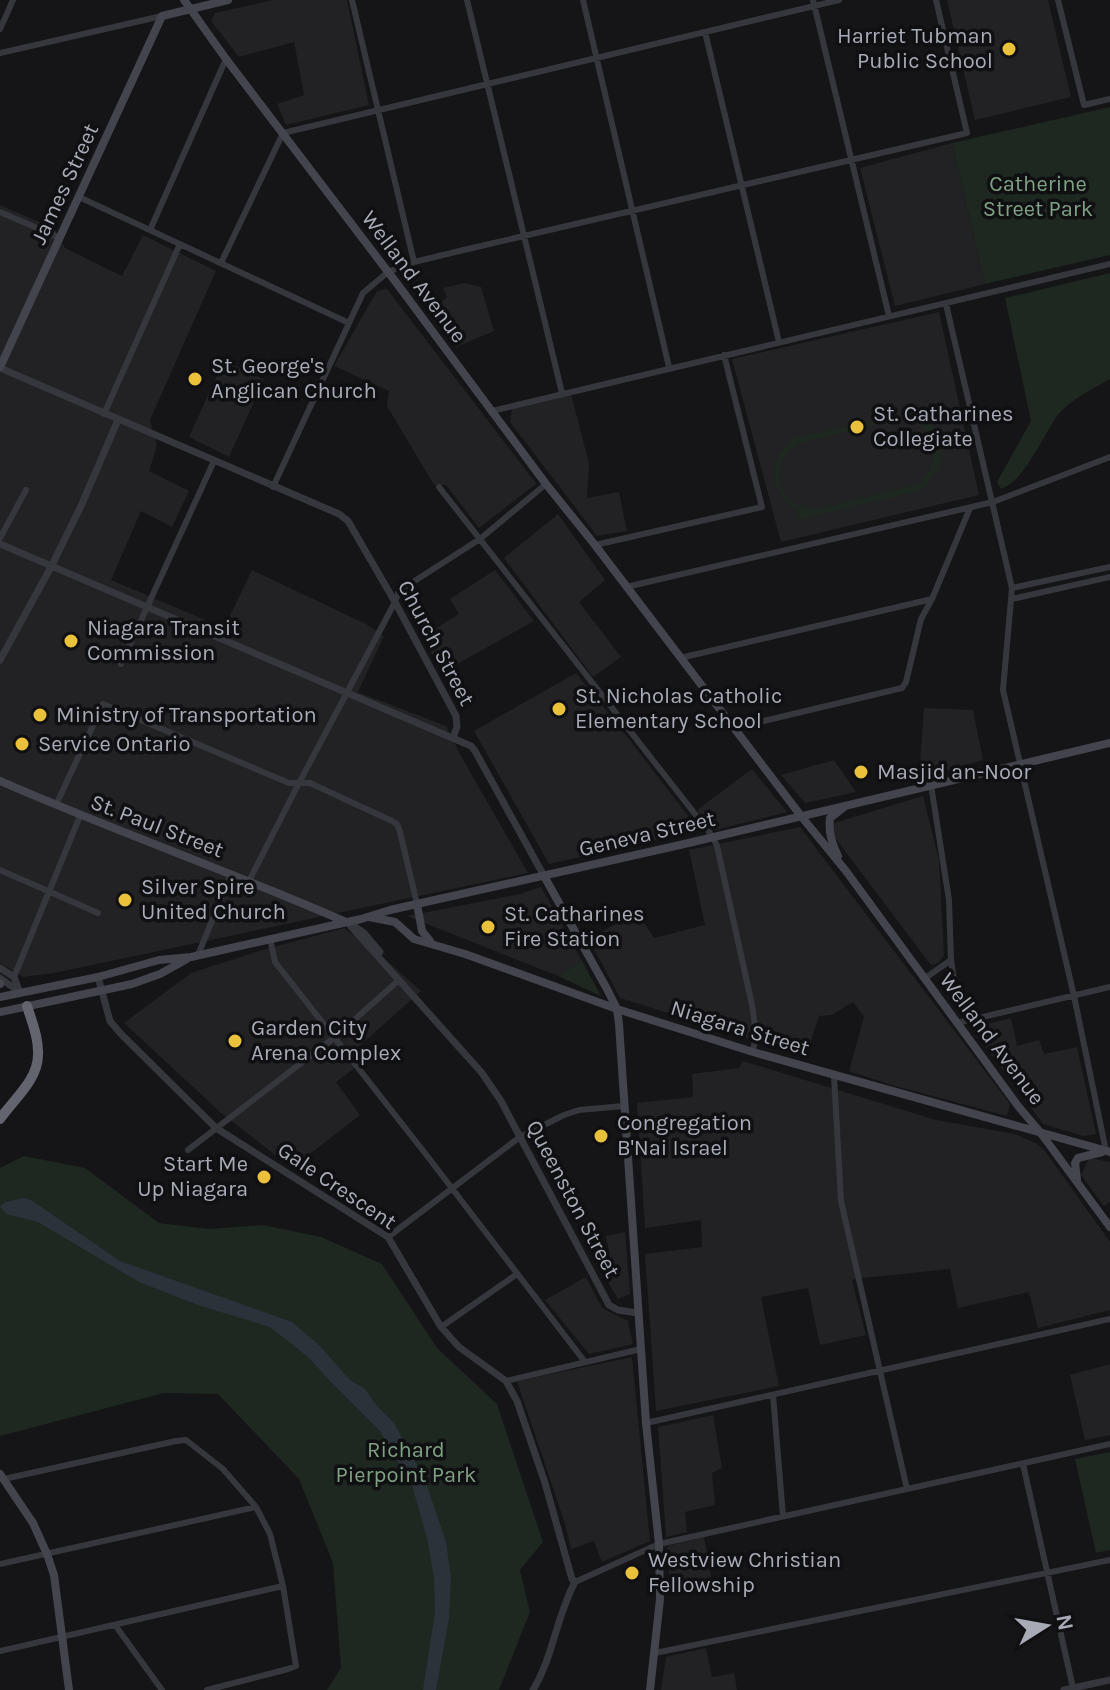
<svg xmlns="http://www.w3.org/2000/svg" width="1110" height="1690" font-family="Karla,sans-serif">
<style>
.built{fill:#222124}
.green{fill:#1f2721;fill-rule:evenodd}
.water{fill:#2c323a}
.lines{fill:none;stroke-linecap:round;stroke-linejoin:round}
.minor{stroke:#36373c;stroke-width:6}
.tertiary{stroke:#36373c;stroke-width:7}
.secondary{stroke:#44454c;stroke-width:8}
.motorway{stroke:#63646d;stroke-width:10}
.poi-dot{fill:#eac13b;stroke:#101012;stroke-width:3}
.labels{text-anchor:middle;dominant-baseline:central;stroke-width:7;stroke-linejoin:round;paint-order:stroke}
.poi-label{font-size:22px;fill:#a8abb6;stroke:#101012;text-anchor:start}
.street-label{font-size:22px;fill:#a8abb6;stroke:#101012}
.park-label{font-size:22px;fill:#7fa185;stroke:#101012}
</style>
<rect width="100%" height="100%" fill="#151517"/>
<path class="built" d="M273,0H347L369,105L286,125L277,104L304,95L294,42L239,57L211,21L215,13Z
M947,0H1048L1071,97L975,120Z
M952,143L985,284L895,306L860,168Z
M0,205L55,229L65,248L122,276L143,235L216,271L150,420L157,446L149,471L189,491L172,527L141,511L111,580L224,628L252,570L366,624L384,636L358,692L446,726L461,756L528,873L54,973L23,977L0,963Z
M464,283L481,287L494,331L456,347L430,312L447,297L443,288Z
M387,289L535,482L536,484L479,528L446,485H434L387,406L389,391L334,366L377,291Z
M939,312L979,495L781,542L732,359Z
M224,360L264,380L229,457L189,437Z
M571,394L589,463L587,498L619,492L627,531L597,536L510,422L512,409Z
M558,514L605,580L579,602L621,657L593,677L504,558Z
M495,570L534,621L443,672L422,637L459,614L450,599Z
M576,673L614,720L699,830L549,864L474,731Z
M924,708L973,710L983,760L919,779Z
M834,760L856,792L805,803L781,775Z
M752,769L787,812L711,831L697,810Z
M923,796L939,860L944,955L939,962L934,965L930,964L830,831L834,823Z
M800,827L1010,1104L1007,1116L895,1086L849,1071L864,1017L853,1002L832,1015L819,1016L806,1056L620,998L589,939L637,912L654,938L705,925L689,850Z
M541,887L582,961L558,976L407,916L520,894Z
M344,928L379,954L421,991L354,1051L363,1062L336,1082L360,1115L292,1168L220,1112L124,1023L191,973L259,951Z
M1011,1018L1017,1046L1039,1040L1044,1054L1077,1047L1096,1134L1083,1136L1043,1124L971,1028Z
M743,1061L936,1120L1015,1134L1036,1143L1045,1151L1110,1242V1310L1038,1328L1029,1292L958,1308L950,1269L863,1278L852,1280L866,1335L820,1345L808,1288L761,1297L779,1386L656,1411L645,1254L702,1247L701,1220L645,1228L637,1103L693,1097L692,1074L739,1068Z
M1089,1158L1110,1162V1202L1104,1206L1081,1175Z
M625,1232L630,1294L618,1299L595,1260L609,1251L606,1236Z
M586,1277L602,1308L628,1321L633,1344L589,1354L545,1300Z
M632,1357L650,1541L602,1562L594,1541L571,1549L565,1524L517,1381Z
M1110,1364V1435L1085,1440L1070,1375Z
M713,1415L722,1468L712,1473L715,1505L685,1512L687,1532L666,1537L658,1427Z
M704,1537L712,1582L682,1590H670L667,1546Z
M706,1648L712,1677L734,1673L737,1690H661L666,1657Z"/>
<path class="green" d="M1110,107V255L985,284L952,143Z
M1110,273V379C1093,389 1071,399 1058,415C1043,435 1025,481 1001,489L997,482L1031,421L1005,298Z
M906,413C914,416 923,418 930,423C940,432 944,453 940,465C936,476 928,483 920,491L799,520L798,512C780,502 770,479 777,459C781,450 788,444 795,438ZM901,419C907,420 915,422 920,426C924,428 925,432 928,436C938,455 932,469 919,484L818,509C777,508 764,464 800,443Z
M582,961L601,996L558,976Z
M24,1156L85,1168L159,1223L209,1229L263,1225L321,1237L382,1264L437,1348L497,1404L543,1542L520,1570L530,1612L499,1690H327L341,1668L333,1563L299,1479L218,1394L164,1393L0,1436V1168Z
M1110,1452V1550L1096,1553L1075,1459Z"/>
<path class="water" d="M24,1198L31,1200L120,1261L292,1322L320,1346L350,1380L365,1389L376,1405L394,1423L425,1480L446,1542L451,1577L449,1618L436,1690H423L435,1612L434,1578L428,1542L412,1485L380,1431L331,1382L308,1357L270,1327L198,1305L139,1282L38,1222L6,1214L0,1206L6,1202Z"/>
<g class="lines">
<path class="minor" d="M352,0L414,262
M467,0L562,393
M583,0L669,367
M813,0L889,316
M1058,0L1084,105L1110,99
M0,29L13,0
M705,32L779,342
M0,53L162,16
M79,197L349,323
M0,212L60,238
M150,230L226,59
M221,263L283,133L839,0
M946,304L1012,588L1003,690L1074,996L1106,1151
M492,411L1110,264
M104,414L180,244
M273,487L363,293L388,272L414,262L468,249L967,133L936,0
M439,487L713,837L717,846L752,1005L756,1032L753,1052
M0,538L26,490
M595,545L762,507L724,355
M626,587L993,502L1110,457
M1012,588L1110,567
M1012,599L1110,577
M680,658L932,599
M121,664L214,461
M734,728L902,688L906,682L921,619L932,599L970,508
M931,785L949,900L951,960L956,993
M56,805L103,704L289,783H310L392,821L397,824L400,832L417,904
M0,870L98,913
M249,881L299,783L395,602L399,591L480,539L546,484
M270,938L275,962L428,1157L585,1362
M198,955L231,874
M14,977L80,816
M924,979L951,960
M957,1023L1110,987
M834,1076L841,1201L907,1489
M188,1150L335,1037L399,980
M388,1237L520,1137L564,1115L579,1110L624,1106
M441,1327L517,1274
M506,1381L641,1349
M773,1395L783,1516
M646,1423L1110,1319
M1023,1464L1073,1688
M4,1479L176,1441L186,1440L223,1469L256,1507L270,1534L283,1586L296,1666L288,1669L207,1690
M0,1564L256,1507
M575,1582L659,1544L1110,1444
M115,1625L162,1690
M0,1651L283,1586
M655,1653L1110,1560"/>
<path class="tertiary" d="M0,368L339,514L348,521L395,602L456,716L457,727L453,737
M0,544L471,746L475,751L544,876
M0,660L51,567L81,506L118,420
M347,922L482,1073L501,1101L609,1305L618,1310L638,1313
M352,925L364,933L380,952
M0,968L14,977L20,993
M98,977L110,1021L121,1034L216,1128L388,1237L441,1327L459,1347L506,1381L517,1401L545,1483L572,1579L575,1582C556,1617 554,1655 533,1690
M0,978L18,991
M1064,1690L1110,1680"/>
<path class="secondary" d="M184,0L226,59L395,281L546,484L595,545L801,816L846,871L1018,1106L1040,1132L1110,1227
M0,367L162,16L228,0
M0,781C114,831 232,872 346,922
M838,856C832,844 828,832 830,818L844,807
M544,876L607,989L617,1009L619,1024L646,1423L659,1544L660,1599L650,1690
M417,904L422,931L430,941
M369,917L395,922L414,939L465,954L617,1009L753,1052L1110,1152
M0,983V984
M0,997L98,977L159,960L191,957L361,919L390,910L680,845L1110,743
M0,1012L132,984L160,974L187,959
M1077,1179L1075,1163L1078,1158L1102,1152
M0,1474L33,1523L47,1554L54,1575L69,1690"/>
<path class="motorway" d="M0,1119C13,1100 38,1080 38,1055C39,1039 32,1022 27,1006"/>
</g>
<g class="poi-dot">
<circle cx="1009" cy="49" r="8"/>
<circle cx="195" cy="379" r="8"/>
<circle cx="857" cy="427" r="8"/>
<circle cx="71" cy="641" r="8"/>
<circle cx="559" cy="709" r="8"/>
<circle cx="40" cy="715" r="8"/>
<circle cx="22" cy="744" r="8"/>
<circle cx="861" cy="772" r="8"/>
<circle cx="125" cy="900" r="8"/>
<circle cx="488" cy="927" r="8"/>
<circle cx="235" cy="1041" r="8"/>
<circle cx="601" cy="1136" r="8"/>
<circle cx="264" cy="1177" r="8"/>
<circle cx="632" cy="1573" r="8"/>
</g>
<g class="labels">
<g class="poi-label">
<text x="993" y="36" text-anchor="end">Harriet Tubman<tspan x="993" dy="25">Public School</tspan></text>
<text x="211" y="366">St. George's<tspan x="211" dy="25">Anglican Church</tspan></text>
<text x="873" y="414">St. Catharines<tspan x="873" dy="25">Collegiate</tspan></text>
<text x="87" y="628">Niagara Transit<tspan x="87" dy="25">Commission</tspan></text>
<text x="575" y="696">St. Nicholas Catholic<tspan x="575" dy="25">Elementary School</tspan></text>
<text x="56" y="715">Ministry of Transportation</text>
<text x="38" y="744">Service Ontario</text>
<text x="877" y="772">Masjid an-Noor</text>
<text x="141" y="887">Silver Spire<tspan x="141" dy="25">United Church</tspan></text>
<text x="504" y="914">St. Catharines<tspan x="504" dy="25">Fire Station</tspan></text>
<text x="251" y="1028">Garden City<tspan x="251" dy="25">Arena Complex</tspan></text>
<text x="617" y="1123">Congregation<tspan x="617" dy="25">B'Nai Israel</tspan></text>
<text x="248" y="1164" text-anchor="end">Start Me<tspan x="248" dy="25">Up Niagara</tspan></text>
<text x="648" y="1560">Westview Christian<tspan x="648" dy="25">Fellowship</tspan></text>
</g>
<g class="street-label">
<text transform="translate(65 184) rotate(-65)">James Street</text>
<text transform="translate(414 277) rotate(53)">Welland Avenue</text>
<text transform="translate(436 643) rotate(62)">Church Street</text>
<text transform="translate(157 826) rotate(21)">St. Paul Street</text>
<text transform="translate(647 834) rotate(-13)">Geneva Street</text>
<text transform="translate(740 1028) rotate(17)">Niagara Street</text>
<text transform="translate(992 1039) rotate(53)">Welland Avenue</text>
<text transform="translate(337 1186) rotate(34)">Gale Crescent</text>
<text transform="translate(573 1199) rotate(62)">Queenston Street</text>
</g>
<g class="park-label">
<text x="1038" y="184">Catherine<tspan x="1038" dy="25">Street Park</tspan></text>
<text x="406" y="1450">Richard<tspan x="406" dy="25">Pierpoint Park</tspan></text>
</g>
</g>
<g transform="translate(1046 1626) rotate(79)" stroke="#101012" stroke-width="6" paint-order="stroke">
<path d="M0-6L14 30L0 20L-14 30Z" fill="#a8abb6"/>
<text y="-12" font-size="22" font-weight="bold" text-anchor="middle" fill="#a8abb6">N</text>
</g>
</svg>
